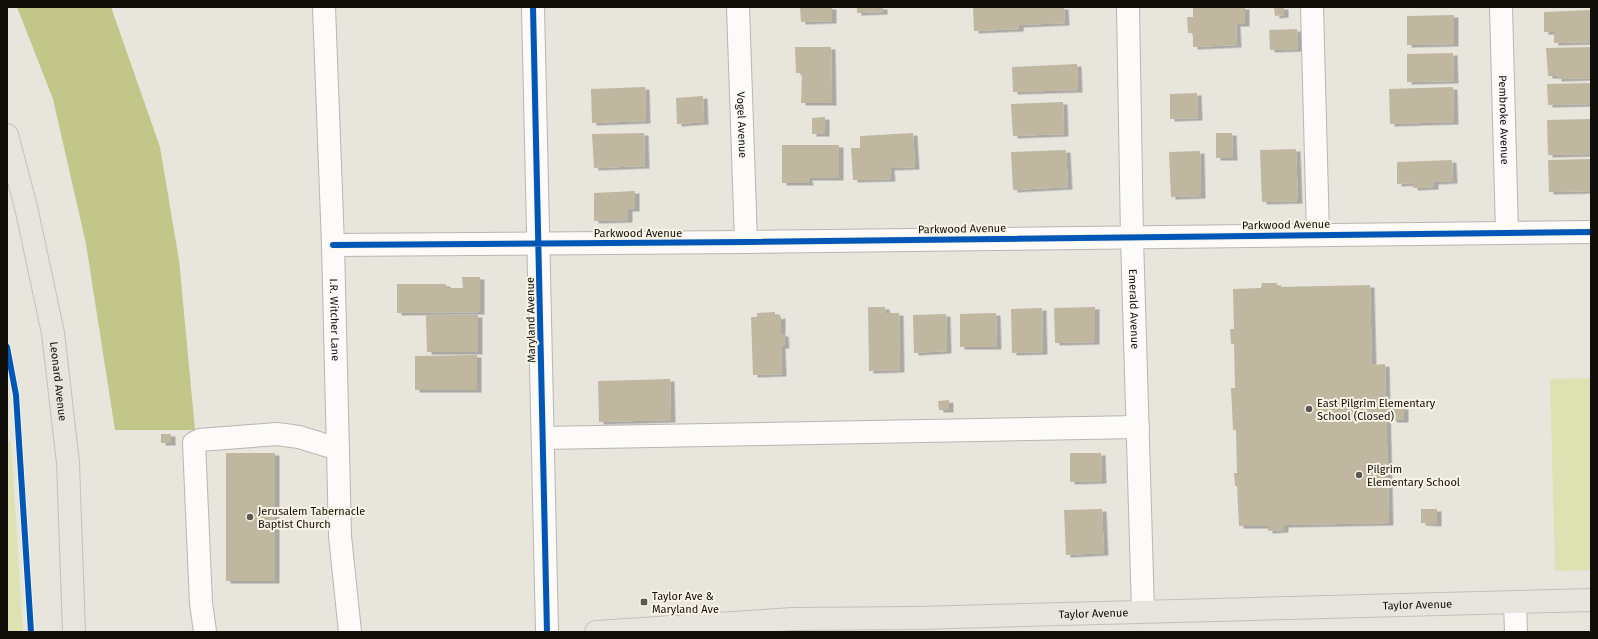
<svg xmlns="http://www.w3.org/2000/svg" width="1598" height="639" font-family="'Fira Sans',sans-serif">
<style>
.green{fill:#dee2b2}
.forest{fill:#c2c689}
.building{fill:#bfb7a0;filter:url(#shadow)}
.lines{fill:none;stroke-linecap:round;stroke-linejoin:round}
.minor-casing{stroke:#b8b6b0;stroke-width:24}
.major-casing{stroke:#c3c1bd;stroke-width:24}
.minor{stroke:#fcfbfa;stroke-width:22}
.major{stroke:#e8e5de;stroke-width:22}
.cycleway-casing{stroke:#f9f4e6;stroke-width:8}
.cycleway{stroke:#0057b8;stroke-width:6}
.poi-dot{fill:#5c5953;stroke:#f9f4e6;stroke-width:1.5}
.labels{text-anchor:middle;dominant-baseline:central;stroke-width:4;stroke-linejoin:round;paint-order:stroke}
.street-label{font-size:11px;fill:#100e09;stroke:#f9f4e6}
.poi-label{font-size:11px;fill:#100e09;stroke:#f9f4e6;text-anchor:start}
</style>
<defs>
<filter id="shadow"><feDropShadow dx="4.5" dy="2.5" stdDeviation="0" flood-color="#0004"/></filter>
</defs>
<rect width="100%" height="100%" fill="#e8e5dd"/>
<path class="green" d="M1591,378V570L1555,571L1550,379Z
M7,441L11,442L23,632H7Z"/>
<path class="forest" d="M17,7H111L160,147L179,260L195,430H115L86,244L53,99Z"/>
<path class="building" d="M800,7H832V21L801,22Z
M857,7H883V12L857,13Z
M973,7H1064L1065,23L1019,25V29L974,31Z
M1193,7H1245V24H1236L1237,45L1193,47V33H1188L1187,17H1193Z
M1274,7H1284V15L1275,16Z
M1591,10V42L1554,43V32H1544V12Z
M1454,15V44L1407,45V16Z
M1297,29L1298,49L1270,50L1269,30Z
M795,47H831L832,103H801L802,73H796Z
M1591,47V78L1557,79V76H1548L1546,48Z
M1453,53L1454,81L1407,82V54Z
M1077,64L1078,90L1013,92L1012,67Z
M1591,83V104L1548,105L1547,84Z
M645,87L646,121L592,123L591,89Z
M1453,87L1454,122L1390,124L1389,89Z
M1197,93L1198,118L1170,119V94Z
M703,96L704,122L677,124L676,98Z
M1063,102L1064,134L1013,136L1011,104Z
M825,117V134H812V118Z
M1591,119V154L1548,155L1547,120Z
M644,133L645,166L594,168L592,134Z
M913,133L915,167L890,168L891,179L853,180L851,148H860V136Z
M1216,133H1232L1233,158H1216Z
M782,145H839V178H808L809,183H782Z
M1296,149L1298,201L1262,202L1260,150Z
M1066,150L1068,187L1013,190L1011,152Z
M1200,151L1201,196L1171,197L1169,152Z
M1591,159V191L1549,192L1548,160Z
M1452,160L1453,181L1434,182V187L1413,188V183L1397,184V162Z
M635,191V209H628V220L594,221V193Z
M462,277H480V312L397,313V284H446V288H463Z
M1262,283H1277V287L1370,285L1372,365L1385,364L1389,523L1284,525V530L1268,531V526H1239L1237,486H1235L1234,473H1237L1236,430H1233L1231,388H1235L1234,344H1231L1230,329H1234L1233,289L1261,288Z
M868,307H885L886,313H899L900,370L869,371Z
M1095,307V342L1055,343L1054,308Z
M1042,308L1043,352L1012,353L1011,309Z
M775,312V317L781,316V334H784L785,346H781L782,374L753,375L751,317H757V313Z
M996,313L997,347H960V314Z
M946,314L947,351L914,353L913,315Z
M426,315H478V352H427Z
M477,355V390H415V356Z
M670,379L671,420L599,422L598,381Z
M949,400V410H939L938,401Z
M1391,407H1404V420H1392Z
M161,434H171V443H161Z
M226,453H275V581H226Z
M1070,453H1101L1102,481L1070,482Z
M1102,509L1104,553L1066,555L1064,510Z
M1421,509H1437V524L1421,523Z"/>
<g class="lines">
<defs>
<g id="minor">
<path id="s1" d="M324,7L333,245L340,536L350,632"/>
<path d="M533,7L547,632"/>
<path id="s2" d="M738,7L746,242"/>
<path id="s3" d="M1128,7L1132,237L1143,611"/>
<path d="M1312,7L1318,235"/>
<path id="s4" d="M1501,7L1507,233"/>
<path d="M333,245L746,242L1591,232"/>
<path d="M543,438L1138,427"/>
<path d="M1515,602L1516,632"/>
<path d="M205,632L201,603L194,443L200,440L277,434L299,437L338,449"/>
</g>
<g id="major">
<path id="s5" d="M7,135L26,207L53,333L68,463L74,632"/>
<path id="s6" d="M596,632L793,619L916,618L1591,600"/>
</g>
</defs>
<use href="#minor" class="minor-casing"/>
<use href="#major" class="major-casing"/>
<use href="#minor" class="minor"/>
<use href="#major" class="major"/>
<defs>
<path id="cycleway" d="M533,7L547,632
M333,245L746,242L1591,232
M7,347L16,395L31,632"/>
</defs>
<use href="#cycleway" class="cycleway-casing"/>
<use href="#cycleway" class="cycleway"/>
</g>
<g class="poi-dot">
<circle cx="1309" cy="409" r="4"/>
<circle cx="1359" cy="475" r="4"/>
<circle cx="250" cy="517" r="4"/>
<rect x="640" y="598" width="8" height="8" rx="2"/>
</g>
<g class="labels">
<g class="street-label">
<text stroke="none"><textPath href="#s4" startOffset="113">Pembroke Avenue</textPath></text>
<text stroke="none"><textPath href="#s2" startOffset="118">Vogel Avenue</textPath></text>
<text transform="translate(1286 225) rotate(-1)">Parkwood Avenue</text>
<text transform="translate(962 229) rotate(-1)">Parkwood Avenue</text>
<text x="638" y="233">Parkwood Avenue</text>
<text stroke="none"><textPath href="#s3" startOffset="302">Emerald Avenue</textPath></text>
<text stroke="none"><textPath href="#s1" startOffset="313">I.R. Witcher Lane</textPath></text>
<text transform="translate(531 320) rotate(-91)">Maryland Avenue</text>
<text stroke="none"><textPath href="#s5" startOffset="252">Leonard Avenue</textPath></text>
<text stroke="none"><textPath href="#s6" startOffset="822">Taylor Avenue</textPath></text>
<text stroke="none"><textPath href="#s6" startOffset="498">Taylor Avenue</textPath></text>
</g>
<g class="poi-label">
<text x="1317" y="403">East Pilgrim Elementary<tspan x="1317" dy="13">School (Closed)</tspan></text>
<text x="1367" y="469">Pilgrim<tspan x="1367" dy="13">Elementary School</tspan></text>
<text x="258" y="511">Jerusalem Tabernacle<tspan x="258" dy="13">Baptist Church</tspan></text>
<text x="652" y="596">Taylor Ave &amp;<tspan x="652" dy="13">Maryland Ave</tspan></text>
</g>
</g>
<rect width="1598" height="639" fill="none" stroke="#100e09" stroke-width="16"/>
</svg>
